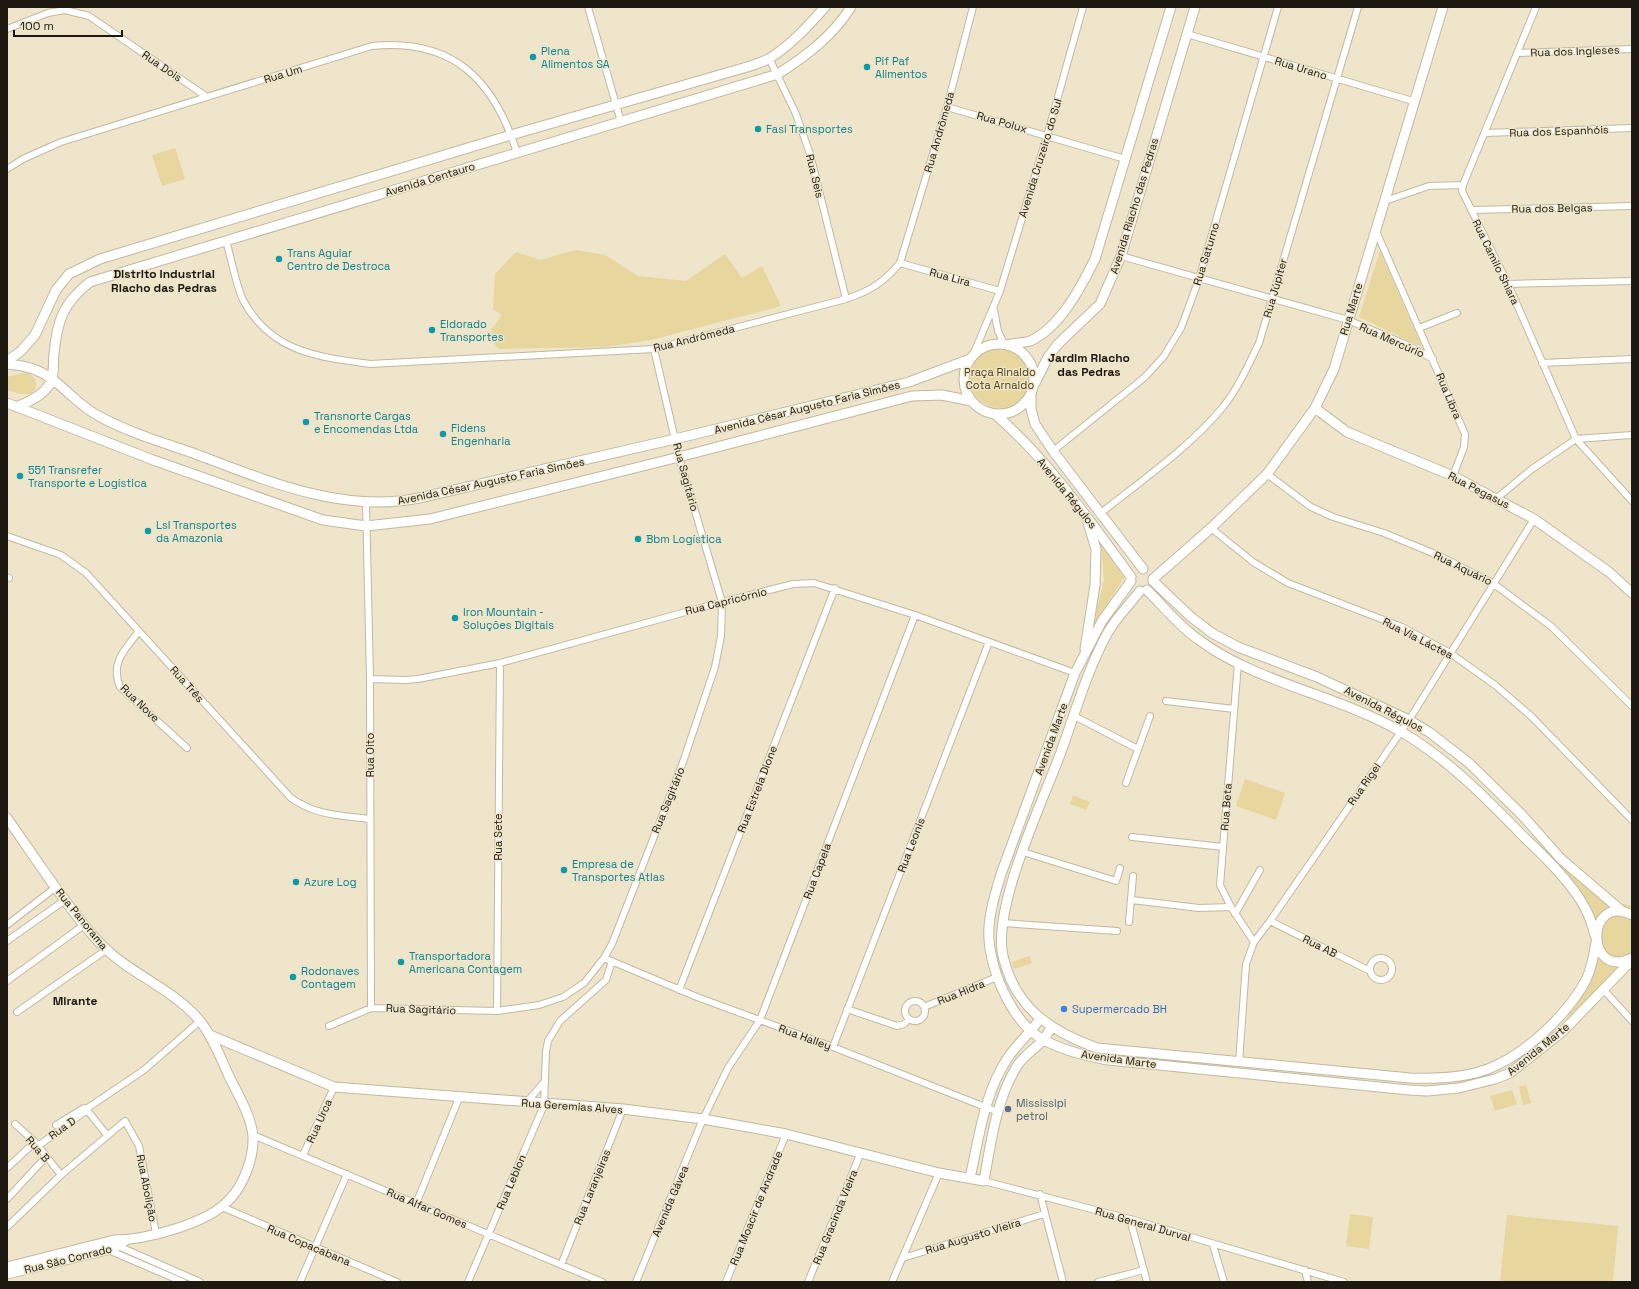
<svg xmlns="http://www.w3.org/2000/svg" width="1639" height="1289" font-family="'Space Grotesk',sans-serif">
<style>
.green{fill:#e7d69e}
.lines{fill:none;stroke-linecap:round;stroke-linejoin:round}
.street-casing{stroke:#c1b99f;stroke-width:8}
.secondary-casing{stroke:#c1b99f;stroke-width:11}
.street{stroke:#fff;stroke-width:6}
.secondary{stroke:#fff;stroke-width:9}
.culture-dot{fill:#0f9aa8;stroke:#eee5cb;stroke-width:1.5}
.shop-dot{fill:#3f7fe0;stroke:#eee5cb;stroke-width:1.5}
.service-dot{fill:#5c6f8a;stroke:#eee5cb;stroke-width:1.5}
.labels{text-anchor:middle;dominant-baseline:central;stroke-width:3;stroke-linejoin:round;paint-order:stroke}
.culture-label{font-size:11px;fill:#0d838f;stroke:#eee5cb;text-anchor:start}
.street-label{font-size:11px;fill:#1d1910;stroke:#eee5cb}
.park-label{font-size:11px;fill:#4e4114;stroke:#eee5cb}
.shop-label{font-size:11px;fill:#366cbe;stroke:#eee5cb;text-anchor:start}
.service-label{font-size:11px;fill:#4e5e75;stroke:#eee5cb;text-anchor:start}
.neighbourhood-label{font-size:12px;font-weight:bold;fill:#1d1910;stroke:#eee5cb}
</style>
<rect width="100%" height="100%" fill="#eee5cb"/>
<path class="green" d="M175,148L185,179L162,186L152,155Z
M576,250L605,255L638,276L686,281L725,254L742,278L762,266L781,306L651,340L606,347L499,349L493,342L491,330L502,315L493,309L495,274L516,252L540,260Z
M1380,251L1422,347L1359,317Z
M970 378a30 30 0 1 1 60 0a30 30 0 1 1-60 0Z
M26,372C37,378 40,385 31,394H20L7,390V377Z
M1101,545L1124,578L1092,627L1104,580Z
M1245,779L1285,793L1276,820L1236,806Z
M1073,795L1090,802L1086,810L1070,804Z
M1549,854L1616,903L1632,906V958L1567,1018C1577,993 1590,966 1591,939C1591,916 1560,874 1549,854Z
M1029,956L1032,963L1014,969L1012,962Z
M1526,1085L1531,1103L1523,1105L1519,1087Z
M1512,1090L1517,1104L1495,1111L1490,1096Z
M1350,1214L1373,1217L1369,1249L1346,1246Z
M1507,1215L1618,1226L1613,1282H1500Z"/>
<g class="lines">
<defs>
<path id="street" d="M588,7L621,122
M1536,7L1463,185L1462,191L1508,284L1576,439L1632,501
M7,29L48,13L65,10L89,16L207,97
M1187,34L1416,102
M1518,53L1632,49
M769,58L796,114L810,154L846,299
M947,107L1125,159
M1485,133L1632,128
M7,169L23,159L61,142L372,46C452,38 494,79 517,153
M1385,201L1429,186L1463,185
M1471,210L1632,206
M1376,231L1465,434L1464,447L1453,476
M226,241C231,257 236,285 243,300C271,352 317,357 370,364L654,349L846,299C870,291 883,283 900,263L947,107L973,7
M1121,256L1348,320L1407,345L1433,359
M900,263L1000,291
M1508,284L1632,281
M994,310L998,331L1004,344
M1419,328L1457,313
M973,355L1000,291L1047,136L1083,7
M1542,363L1632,359
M1053,451L1145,377L1164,356L1181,328L1199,279L1278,7
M1267,474L1311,507L1333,517L1384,533L1440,556L1494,584L1552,627L1632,706
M1497,498L1532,469L1576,439L1632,435
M366,503L370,679L371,1008
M1101,513C1142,480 1189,448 1223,407C1238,388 1249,364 1259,343L1358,7
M1211,528L1253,562L1288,583L1402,627L1450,653L1495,685L1532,717L1632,820
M7,536L61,555L86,573L291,798C317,816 339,815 370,819
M7,577L9,578
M139,631C125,650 110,662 120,687L187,748
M1238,663L1220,885L1231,907L1254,942
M370,679L406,680L418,679L500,663L722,602L793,584L814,583L915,615L1075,673
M1166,701L1234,709
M1074,716L1138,749
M1126,783L1150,716
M1132,837L1223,847
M1023,852L1116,881L1120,868
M1132,900L1199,908L1231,907
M1235,914L1260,870
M1270,921L1370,971
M1129,922L1133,876
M1002,923L1117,931
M7,925L56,887
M7,941L65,900
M1370 969a11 11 0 1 1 22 0a11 11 0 1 1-22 0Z
M604,958L697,997L833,1047L998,1112
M7,981L84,925
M1603,989L1632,1021
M679,990L835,588
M905 1011a10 10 0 1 1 20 0a10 10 0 1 1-20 0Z
M924,1007L997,977
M847,1009L897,1026L904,1024L909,1019
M497,1011L500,663
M17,1012L106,950
M329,1026L371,1008L497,1011L539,1005L563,997L584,983L604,958L612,944L682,765L715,667L721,636L722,602L679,457L654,349
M833,1047L989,642
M1239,1063L1246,964L1254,942L1270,921L1409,720L1534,519
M526,1103L545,1081
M15,1124L35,1142L61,1175
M56,1125L84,1108
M107,1135L87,1110L89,1107L144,1070L200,1021
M253,1135L602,1282
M38,1146L87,1110
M303,1155L334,1087
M7,1168L35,1142
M984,1181L1130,1219L1344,1282
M1040,1194L1063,1282
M7,1199L46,1157
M416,1204L459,1098
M222,1207L397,1282
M1130,1219L1147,1282
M7,1227L61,1175L125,1121L139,1146L156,1233
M116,1244L118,1246L200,1282
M1213,1245L1224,1282
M106,1249L183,1282
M903,1258L1044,1214
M561,1265L623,1109
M1305,1270L1308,1282
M300,1282L347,1174
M468,1282L544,1105L546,1051L548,1041L560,1021L606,980L612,961
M636,1282L703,1119L728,1068L760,1020L915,615
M726,1282L786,1134
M808,1282L861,1152
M892,1282L939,1173
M1098,1282L1144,1270"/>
<path id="secondary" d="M964 379a35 35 0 1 1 70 0a35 35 0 1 1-70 0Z
M1008,345C1015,343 1023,343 1030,341C1060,328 1081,287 1095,259L1171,7
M7,361L21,351L35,335L56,290L69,274L100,259L511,135L747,67C755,64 764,62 770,58C791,45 809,25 825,7
M7,364C23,365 40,370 52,379C68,391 80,406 97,415C127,432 161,442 193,453C265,480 342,514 419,498L675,439L909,382L970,359
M1035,383L1048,357L1058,344L1100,304L1121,256L1195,7
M1031,395V409L1035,424L1053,451L1143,569
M7,403L153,460L323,520L366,526L430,519L679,457L912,396L942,395L971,401
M16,407C29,402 47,394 52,379C54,372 53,362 54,354C57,321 63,303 90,282L778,74C806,56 833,36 851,7
M1315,408L1347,432L1453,476L1534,519L1609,572L1632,593
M996,415C1049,461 1090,521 1131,577
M1153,579L1211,528L1267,474L1315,408L1334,369L1443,7
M1131,581L1102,621L1075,673L1001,874C996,891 990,909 989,927C986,963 1011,1023 1044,1040C1064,1051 1085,1056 1108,1060L1409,1090L1427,1091L1459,1088L1495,1079L1510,1073L1562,1032L1632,960
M1153,581L1191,617L1212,633L1238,647L1317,677L1409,720L1429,732L1469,763L1522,815L1561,859L1623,912
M1147,590C1163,606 1180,627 1199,640C1257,683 1337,695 1400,731C1447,758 1486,798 1524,837C1544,856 1572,883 1585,908C1590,917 1593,927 1595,936
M1140,591C1129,605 1115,619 1107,634C1087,671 1075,713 1061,752C1043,801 992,907 1003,956C1015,1008 1050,1031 1097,1048L1410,1078C1436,1079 1464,1078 1488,1069C1526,1054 1567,1015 1586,980C1592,968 1594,954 1596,942
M1085,649L1095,585L1096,549L1088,523
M7,818C36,859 64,903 97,940C126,973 172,987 200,1021C212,1036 220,1056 228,1074C237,1093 251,1115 253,1136C254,1157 244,1185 229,1200C207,1224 145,1240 114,1240L7,1267
M1632,915C1585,892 1585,981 1632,958
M210,1035L334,1087L623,1109L703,1119L786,1134L939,1173L984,1181C991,1142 996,1100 1017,1066C1024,1055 1035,1049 1043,1040C1046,1036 1049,1031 1052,1027
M970,1178C979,1138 984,1094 1007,1059C1016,1045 1030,1033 1040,1019
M7,1274L107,1250L118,1246L126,1240"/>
</defs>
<use href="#street" class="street-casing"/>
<use href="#secondary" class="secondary-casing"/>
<use href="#street" class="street"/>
<use href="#secondary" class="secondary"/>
</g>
<g class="culture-dot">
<circle cx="533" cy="57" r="4"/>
<circle cx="867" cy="67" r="4"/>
<circle cx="758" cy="129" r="4"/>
<circle cx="279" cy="259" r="4"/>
<circle cx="432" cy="330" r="4"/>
<circle cx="306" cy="422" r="4"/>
<circle cx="443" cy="434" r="4"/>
<circle cx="20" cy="476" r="4"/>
<circle cx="148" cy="531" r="4"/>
<circle cx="638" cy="539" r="4"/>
<circle cx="455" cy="618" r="4"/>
<circle cx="564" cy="870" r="4"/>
<circle cx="296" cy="882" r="4"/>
<circle cx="401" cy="962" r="4"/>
<circle cx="293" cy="977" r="4"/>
</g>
<circle class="shop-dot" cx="1064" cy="1009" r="4"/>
<circle class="service-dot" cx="1008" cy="1109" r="4"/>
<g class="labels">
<g class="culture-label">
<text x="541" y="51">Plena<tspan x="541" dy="13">Alimentos SA</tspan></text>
<text x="875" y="61">Pif Paf<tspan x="875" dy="13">Alimentos</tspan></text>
<text x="766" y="129">Fasi Transportes</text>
<text x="287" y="253">Trans Aguiar<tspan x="287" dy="13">Centro de Destroca</tspan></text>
<text x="440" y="324">Eldorado<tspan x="440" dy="13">Transportes</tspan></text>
<text x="314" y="416">Transnorte Cargas<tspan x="314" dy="13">e Encomendas Ltda</tspan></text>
<text x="451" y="428">Fidens<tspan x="451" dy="13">Engenharia</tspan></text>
<text x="28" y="470">551 Transrefer<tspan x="28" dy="13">Transporte e Logística</tspan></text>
<text x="156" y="525">Lsl Transportes<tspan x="156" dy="13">da Amazonia</tspan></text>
<text x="646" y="539">Bbm Logística</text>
<text x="463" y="612">Iron Mountain -<tspan x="463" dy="13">Soluções Digitais</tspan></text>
<text x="572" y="864">Empresa de<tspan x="572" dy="13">Transportes Atlas</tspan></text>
<text x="304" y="882">Azure Log</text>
<text x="409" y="956">Transportadora<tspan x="409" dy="13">Americana Contagem</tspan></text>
<text x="301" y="971">Rodonaves<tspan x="301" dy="13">Contagem</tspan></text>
</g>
<g class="street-label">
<text transform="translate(1575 51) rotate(-2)">Rua dos Ingleses</text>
<text transform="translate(162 66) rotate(34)">Rua Dois</text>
<text transform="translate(1301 68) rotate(17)">Rua Urano</text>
<text transform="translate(283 74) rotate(-17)">Rua Um</text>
<text transform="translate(1002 122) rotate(16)">Rua Polux</text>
<text transform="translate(1559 131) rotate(-2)">Rua dos Espanhóis</text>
<text transform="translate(939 132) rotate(-74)">Rua Andrômeda</text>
<text transform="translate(1040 158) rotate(-73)">Avenida Cruzeiro do Sul</text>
<text transform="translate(815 176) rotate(76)">Rua Seis</text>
<text transform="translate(430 179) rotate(-17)">Avenida Centauro</text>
<text transform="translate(1134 206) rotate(-73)">Avenida Riacho das Pedras</text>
<text transform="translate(1552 208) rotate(-1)">Rua dos Belgas</text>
<text transform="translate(1206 254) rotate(-73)">Rua Saturno</text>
<text transform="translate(1496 262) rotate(64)">Rua Camilo Shiara</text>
<text transform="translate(950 277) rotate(15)">Rua Lira</text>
<text transform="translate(1275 288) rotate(-74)">Rua Júpiter</text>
<text transform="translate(1351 309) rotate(-73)">Rua Marte</text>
<text transform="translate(694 338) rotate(-14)">Rua Andrômeda</text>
<text transform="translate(1392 340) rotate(24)">Rua Mercúrio</text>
<text transform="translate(1449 396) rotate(67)">Rua Libra</text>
<text transform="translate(807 407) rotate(-14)">Avenida César Augusto Faria Simões</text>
<text transform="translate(686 477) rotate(75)">Rua Sagitário</text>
<text transform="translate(491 481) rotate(-12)">Avenida César Augusto Faria Simões</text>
<text transform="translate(1479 490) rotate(27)">Rua Pegasus</text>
<text transform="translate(1067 493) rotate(51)">Avenida Régulos</text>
<text transform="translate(1463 568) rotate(26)">Rua Aquário</text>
<text transform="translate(726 601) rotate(-14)">Rua Capricórnio</text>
<text transform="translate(1418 638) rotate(27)">Rua Via Láctea</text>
<text transform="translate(187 684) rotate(48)">Rua Três</text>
<text transform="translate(140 703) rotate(44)">Rua Nove</text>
<text transform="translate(1384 709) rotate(27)">Avenida Régulos</text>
<text transform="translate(1051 739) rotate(-70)">Avenida Marte</text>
<text transform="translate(370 755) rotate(-90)">Rua Oito</text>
<text transform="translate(1364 784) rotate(-55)">Rua Rigel</text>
<text transform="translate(757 789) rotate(-69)">Rua Estrela Dione</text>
<text transform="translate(668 800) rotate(-68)">Rua Sagitário</text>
<text transform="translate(1226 807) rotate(-86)">Rua Beta</text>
<text transform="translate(498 837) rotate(-90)">Rua Sete</text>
<text transform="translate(911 845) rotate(-69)">Rua Leonis</text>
<text transform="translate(817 871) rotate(-69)">Rua Capela</text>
<text transform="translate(82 919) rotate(51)">Rua Panorama</text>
<text transform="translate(1320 946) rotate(26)">Rua AB</text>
<text transform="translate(961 992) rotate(-22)">Rua Hidra</text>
<text transform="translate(421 1009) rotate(2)">Rua Sagitário</text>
<text transform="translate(805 1037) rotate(20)">Rua Halley</text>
<text transform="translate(1538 1049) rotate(-39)">Avenida Marte</text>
<text transform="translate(1119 1059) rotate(8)">Avenida Marte</text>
<text transform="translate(572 1106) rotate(4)">Rua Geremias Alves</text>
<text transform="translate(319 1121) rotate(-66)">Rua Urca</text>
<text transform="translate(62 1128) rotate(-36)">Rua D</text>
<text transform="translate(38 1149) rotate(49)">Rua B</text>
<text transform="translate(511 1182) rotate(-67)">Rua Leblon</text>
<text transform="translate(592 1187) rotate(-68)">Rua Laranjeiras</text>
<text transform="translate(147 1188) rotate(79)">Rua Abolição</text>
<text transform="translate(670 1201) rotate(-67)">Avenida Gávea</text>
<text transform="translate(427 1208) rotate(23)">Rua Alfar Gomes</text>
<text transform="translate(756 1208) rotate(-68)">Rua Moacir de Andrade</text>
<text transform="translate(835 1217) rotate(-68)">Rua Gracinda Vieira</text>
<text transform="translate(1143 1224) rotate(16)">Rua General Durval</text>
<text transform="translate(973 1236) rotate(-17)">Rua Augusto Vieira</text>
<text transform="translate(309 1245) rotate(23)">Rua Copacabana</text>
<text transform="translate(68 1259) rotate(-14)">Rua São Conrado</text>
</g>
<g class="park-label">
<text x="1000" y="372">Praça Rinaldo<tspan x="1000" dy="13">Cota Arnaldo</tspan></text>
</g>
<g class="shop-label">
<text x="1072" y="1009">Supermercado BH</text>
</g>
<g class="service-label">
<text x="1016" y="1103">Mississipi<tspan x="1016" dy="13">petrol</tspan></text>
</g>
<g class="neighbourhood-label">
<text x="164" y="274">Distrito Industrial<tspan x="164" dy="14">Riacho das Pedras</tspan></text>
<text x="1089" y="358">Jardim Riacho<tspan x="1089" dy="14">das Pedras</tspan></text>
<text x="75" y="1001">Mirante</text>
</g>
</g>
<rect width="1639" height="1289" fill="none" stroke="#1d1910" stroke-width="16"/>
<path d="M14 30v6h108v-6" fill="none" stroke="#1d1910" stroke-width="2"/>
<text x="20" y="30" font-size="12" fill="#1d1910" stroke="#eee5cb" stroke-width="3" paint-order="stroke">100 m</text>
</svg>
